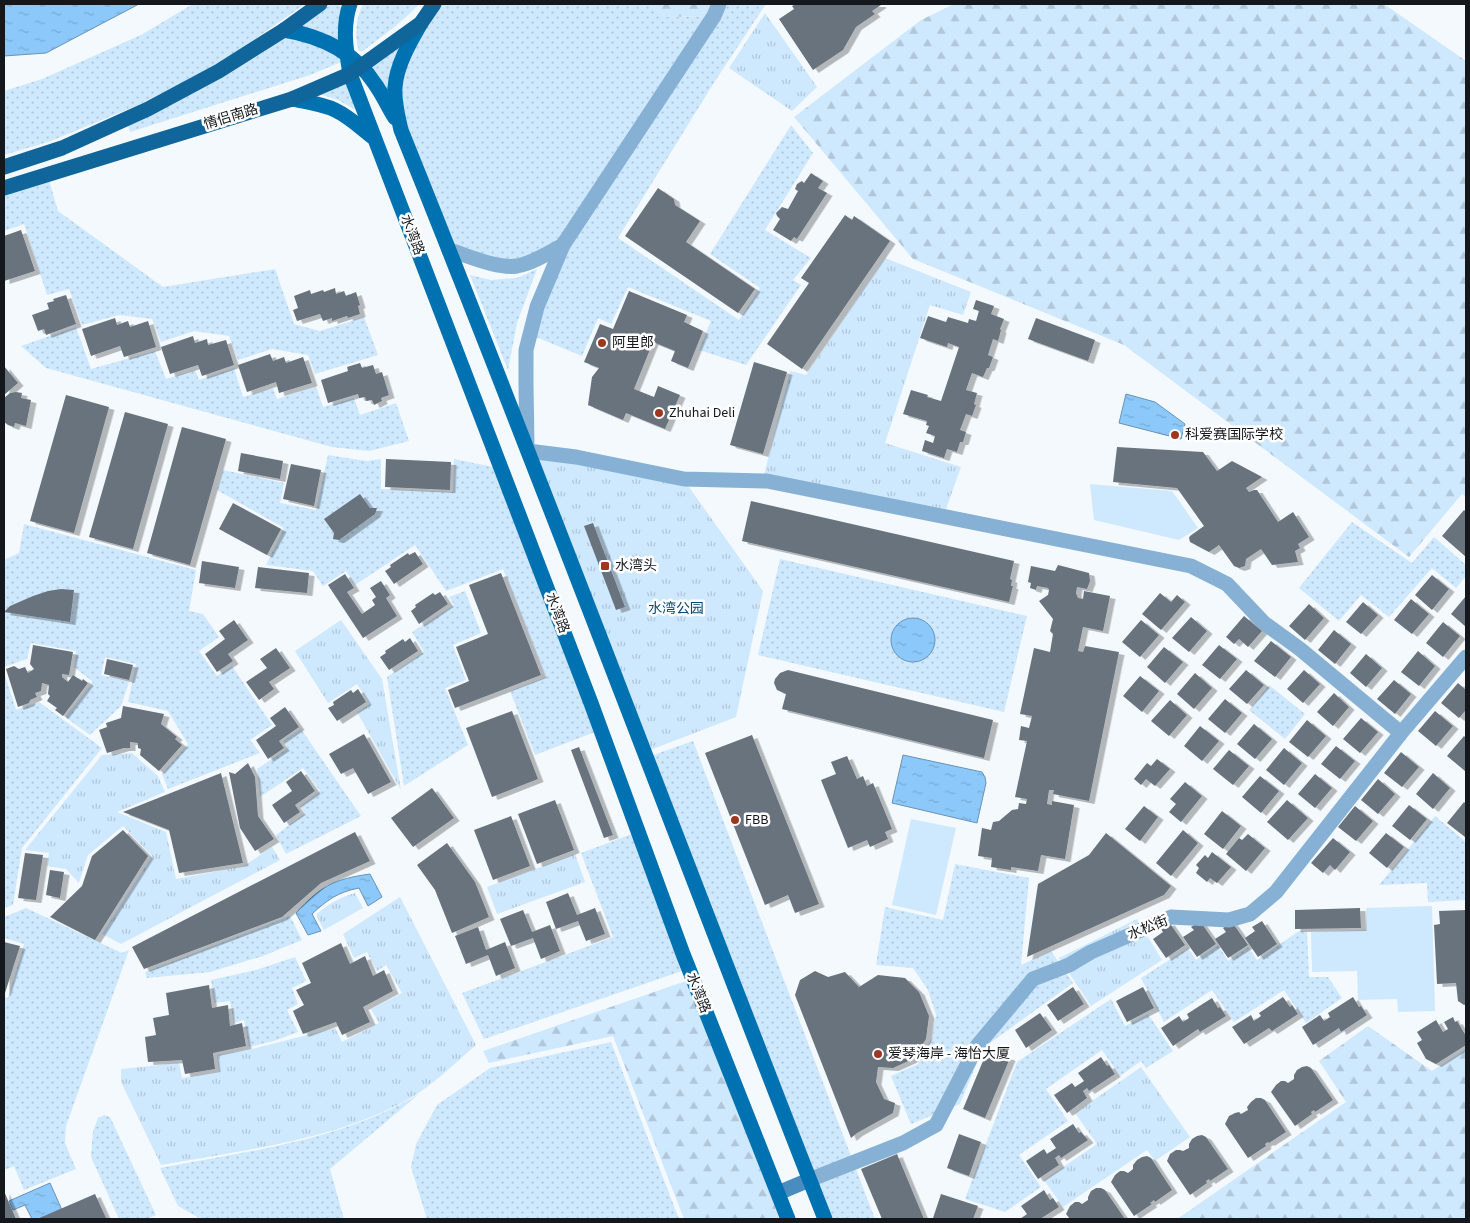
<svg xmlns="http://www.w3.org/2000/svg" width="1470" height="1223" font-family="'Source Sans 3','Noto Sans SC',sans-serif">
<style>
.grass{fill:url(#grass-dots)}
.forest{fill:url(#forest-firs)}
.park{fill:url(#park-tufts)}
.pitch{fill:#cee8fe}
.water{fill:url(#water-ripples);stroke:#6893b7}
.building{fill:#69737d;filter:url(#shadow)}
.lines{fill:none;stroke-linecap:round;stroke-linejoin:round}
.minor{stroke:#86b1d4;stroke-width:15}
.tertiary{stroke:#86b1d4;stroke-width:15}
.secondary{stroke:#498dc0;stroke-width:15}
.primary{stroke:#0072b1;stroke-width:15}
.trunk{stroke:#10669b;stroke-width:15}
.poi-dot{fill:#9f3620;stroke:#fff;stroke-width:2}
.labels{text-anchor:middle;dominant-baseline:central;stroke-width:5;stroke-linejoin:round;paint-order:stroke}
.street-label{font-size:14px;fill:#14181c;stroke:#fff}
.poi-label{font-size:14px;fill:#14181c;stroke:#fff;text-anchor:start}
.park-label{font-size:14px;fill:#004a76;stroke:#fff}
</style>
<defs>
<pattern id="grass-dots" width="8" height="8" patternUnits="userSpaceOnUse" patternTransform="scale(1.25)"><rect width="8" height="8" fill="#cee8fe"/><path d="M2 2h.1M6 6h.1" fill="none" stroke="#b0c6d9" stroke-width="1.8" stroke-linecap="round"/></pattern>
<pattern id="forest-firs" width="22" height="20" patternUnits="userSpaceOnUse" patternTransform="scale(1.25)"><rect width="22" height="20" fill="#cee8fe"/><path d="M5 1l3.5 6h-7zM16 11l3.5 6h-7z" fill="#b0c6d9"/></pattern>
<pattern id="park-tufts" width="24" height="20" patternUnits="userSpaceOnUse" patternTransform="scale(1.25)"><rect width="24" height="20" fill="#cee8fe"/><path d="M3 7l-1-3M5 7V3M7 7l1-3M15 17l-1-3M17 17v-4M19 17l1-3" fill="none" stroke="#b0c6d9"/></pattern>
<pattern id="water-ripples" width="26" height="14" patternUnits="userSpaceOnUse" patternTransform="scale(1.25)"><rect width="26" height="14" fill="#8cc8f9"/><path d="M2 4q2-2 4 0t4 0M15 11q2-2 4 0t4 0" fill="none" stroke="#78abd5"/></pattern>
<filter id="shadow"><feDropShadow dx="5.5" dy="3" stdDeviation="0" flood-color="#0004"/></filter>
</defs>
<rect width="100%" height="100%" fill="#f4f9fd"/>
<path class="grass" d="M193,4H305L218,65L138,105L51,141L4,155V91L42,79L141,35Z
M331,4H339L342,10L338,40L341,62L310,75L130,132L128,125L232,72L265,51Z
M363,4H419C403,22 382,36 363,51H359C354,35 356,18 363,4Z
M435,4H648L666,17L713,16L562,245L516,266L450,250L401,130L397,89Z
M723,4H766L715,81L618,238L739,320L760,288L710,254L791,125L813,153L765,230L811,258L793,280L801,285L746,365L699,350L711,321L628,287L611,324L598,318L582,356L536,337L542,306L566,247Z
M408,37L389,99L367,67Z
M346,80L356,110L338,100L320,94Z
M48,177L58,211L163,287L275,269L294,324L320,331L364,317L378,355L315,374L308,355L272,349L238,360L229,336L194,331L161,342L152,319L119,315L82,325L69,289L47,295L24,224L4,231V192Z
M537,269L517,323L508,370L470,275L491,280L517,278Z
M76,327L91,369L155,351L166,379L195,370L199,380L234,368L243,397L273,388L277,399L316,386L323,407L354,398L360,415L396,403L409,441L369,451L332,447L46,368L21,346Z
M328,455L366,461L381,459V489L453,492L454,459L493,467L595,732L535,755L510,691L546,677L503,569L446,591L415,545L355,585L346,571L323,586L313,571L266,565L284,528L217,490L223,470L284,483L280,503L316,510Z
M1352,522L1412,563L1434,537L1466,565V576L1456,588L1432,568L1389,617L1361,595L1339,621L1299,588Z
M24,524L196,570L189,611L203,614L219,637L199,651L217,676L232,666L272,725L250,740L260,753L168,789L162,774L188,744L168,711L128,702L136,664L105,657L101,675L129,682L121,706L90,735L65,717L93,682L74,667L76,651L31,643L27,659L4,667V560L19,553Z
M780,559L1027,616L1004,712L758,655Z
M465,591L481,633L453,645L466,680L445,688L468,745L404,786L387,677L424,652L412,632L454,605L449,597Z
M4,672L16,710L39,702L102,748L22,848L13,905L4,908Z
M1269,685L1305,714L1285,739L1249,710Z
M301,729L361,816L286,854L276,835L305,813L300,806L320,791L303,768L260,797L257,769L288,748L283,741Z
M693,741L875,1219H830L653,755Z
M1435,816L1466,842V900L1428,902L1427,883L1379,885Z
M632,834L682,971L484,1039L462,993L613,937L581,853Z
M955,864L1029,878L1021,965L1051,951L1073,983L983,1048L960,1104L911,1124L891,1076L918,1064L932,1037L936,1015L928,990L913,968L876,965L885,907L943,920Z
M26,908L122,953L129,950L66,1126L65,1143L76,1169L24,1190L14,1166L4,1170V997L8,998L24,944L4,938V917Z
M290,916L302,940L263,956L210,972L147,978L145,972Z
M1299,931L1307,932L1309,977H1328L1342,998L1306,1023L1284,990L1234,1022L1212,990L1164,1022L1141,978L1188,948L1196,960L1218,945L1228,961L1248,947L1257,960Z
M295,957L306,981L292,988L298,1004L287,1010L298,1032L274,1041L249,1047L244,1020L234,1023L230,1001L214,1003L211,980L256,970Z
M1111,999L1125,1026L1148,1014L1173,1051L1146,1068L1141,1061L1120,1076L1102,1050L1046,1089L1068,1121L1019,1155L1041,1187L1005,1212L965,1199L1017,1062Z
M611,1042L679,1219H427L411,1167L416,1144L437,1105L490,1068Z
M419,1094L330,1169L344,1219H201L178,1206L160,1168C248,1151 341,1141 419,1094Z
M104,1115L110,1117L156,1215L147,1219H119L91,1157L93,1131L98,1118Z"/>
<path class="forest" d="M648,4H719L713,16L666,17Z
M954,4H1384L1466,61V497L1462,494L1409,557L1124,345L913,259L794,117L921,20Z
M686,981L780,1219H684L613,1036L489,1063L483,1051Z
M1368,1026L1432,1071L1466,1049V1219H1177L1346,1102L1319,1061Z"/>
<path class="park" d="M765,13L817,87L792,111L729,68Z
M885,258L971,292L963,315L930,305L885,443L961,467L946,509L764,475L790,371L806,375Z
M528,452L684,480L763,591L736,717L645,752Z
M341,620L382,679L401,790L357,712L370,704L357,684L328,703L295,651Z
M132,753L158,776L165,792L117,812L166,832L176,879L244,866L272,847L280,860L121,944L102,934L152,856L123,826L88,855L79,883L66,869L47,866L49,853L25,850L102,755Z
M575,854L585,882L497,914L487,887Z
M355,893L363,908L324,930L316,915C328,904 339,898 355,893Z
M400,897L476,1045C454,1064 432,1086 407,1100C332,1141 243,1150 161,1165L121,1082V1069L179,1063L182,1078L219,1072L217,1055L248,1050L335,1028L342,1042L379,1023L371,1009L402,993L386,965L377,971L367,952L354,958L343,934Z
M1137,919L1162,960L1091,1006L1059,958Z
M1141,1067L1190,1137L1155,1161L1147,1150L1063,1207L1044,1180L1097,1144L1075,1113Z"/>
<path class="pitch" d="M1090,484L1172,491L1198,528L1179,540L1094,520Z
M911,819L956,828L936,915L892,905Z
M1432,906L1435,1011L1398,1012L1397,999L1358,1000L1357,971L1312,972L1311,932L1366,930V908Z"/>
<path class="water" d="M4,4H139L46,53L4,56Z
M1126,394L1155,402L1185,424L1181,439L1119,423Z
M891 640a22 22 0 1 1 44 0a22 22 0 1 1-44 0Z
M903,755L982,772L985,777L986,783L977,823L892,803Z
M370,874L382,897L368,906L359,888C338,892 327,900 312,914L321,931L308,935L296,913C321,886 334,879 370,874Z
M50,1183L66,1219H32L25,1205L13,1210L9,1201Z"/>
<path class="building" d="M796,4H880L881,5L872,11L875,14L856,27L843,50L813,70L779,19L794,9L792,6Z
M811,173L823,181L818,188L827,193L797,239L794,237L791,241L773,230L780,219L777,216L776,213L782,207L788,209L798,191L795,189L797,184L802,181L804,183Z
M658,188L674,199L675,205L700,221L686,242L755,289L738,313L625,236Z
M845,215L852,220L854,216L890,241L802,369L767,344L809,283L801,278Z
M21,230L35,271L4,281V236Z
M335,288L336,294L344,291L346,296L356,292L360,305L358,306L360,314L348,318L347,316L332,321V318L323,321L320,314L297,321L293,310L298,308L294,296L310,290L311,294L323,290L324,292Z
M629,291L687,315L684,322L703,331L688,368L671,361L675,351L653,342L634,389L654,397L658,386L680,395L665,429L626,413L623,420L588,405L592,377L599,368L584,362L600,324L613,329Z
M66,295L76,324L46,335L44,329L38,331L32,315L49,309L47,303L54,301L53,299Z
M976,300L994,306L991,314L1004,319L1000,329L1001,330L998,341L993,339L988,355L993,357L989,368H987L983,377L972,373L966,390L977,393L974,404L976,405L972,416L966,414L960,430L966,432L963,442H960L957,452L947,449L944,458L922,451L925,440L933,443L935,436L926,433L929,426L926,425L927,421L903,414L911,390L928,395L927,397L941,401L959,347L948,343L947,347L920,338L928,316L946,322L948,317L968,323L969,319L976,321L979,311L973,309Z
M115,318L117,325L128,321L130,327L148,321L156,347L124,357L120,346L91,356L82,329Z
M1036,318L1095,340L1088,361L1028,339Z
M193,336L195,343L207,339L208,345L226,340L234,365L202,376L198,365L170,374L161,347Z
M270,354L273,361L284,357L286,363L303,357L312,383L279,393L276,382L247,392L238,365Z
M754,362L787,372L763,454L730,445Z
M360,363L362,368L373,365L376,374L382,372L389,395L381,398L382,401L374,405L372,400L366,401L365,397L359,398L358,394L328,403L321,380L348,371L347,367Z
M4,366L18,383L4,395Z
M16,392L22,393L21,398L31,400L26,426L15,423L14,427L8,425L4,422V398L10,393Z
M66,395L109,407L74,533L30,521Z
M125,412L168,424L133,549L89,537Z
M182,427L226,439L190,565L147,553Z
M1117,447L1203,452L1217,471L1232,461L1262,477L1246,488L1249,492L1254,490H1257L1278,522L1293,512L1309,537L1298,544L1300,548L1295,551L1298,562L1272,565L1261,549L1246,559L1245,566L1239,568L1234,566L1219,545L1209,552L1190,542L1189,538L1190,536L1204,526L1177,488L1113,482Z
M241,453L283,461L280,479L238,471Z
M386,459L451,462L450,490L385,487Z
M291,464L321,470L314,506L283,499Z
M360,494L370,508H377L375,514L339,540L333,539L334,533L324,519Z
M751,501L1014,561L1010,579L1012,580L1011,586H1013L1009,602L742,541Z
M233,503L281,529L267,555L219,529Z
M1464,510L1466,512V557L1442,536Z
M593,523L625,607L616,610L584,526Z
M415,552L423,564L394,584L385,571L391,567L390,565L408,553L409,555Z
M202,561L239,567L235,588L199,583Z
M1058,565L1089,573L1090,581L1087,589L1077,587L1076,593L1078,598L1083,599L1084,591L1110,596L1103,631L1083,627L1078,651L1083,652L1085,646L1119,652L1089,801L1053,794L1054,790H1049L1047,804L1052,805V801L1074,805L1065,859L1041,855L1038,871L1011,867V870L991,867L992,858L978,856L982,828L991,830L993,822L999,821L1012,810L1018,809L1019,803L1026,804L1027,799L1015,797L1027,741L1019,740L1021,726L1029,728L1032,716L1020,714L1034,648L1050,652L1053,634L1050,631L1053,619L1039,601L1048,595L1049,590L1048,588L1037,586L1036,590L1030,588L1031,583L1028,582L1031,566L1055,571Z
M258,567L309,573L307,593L255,588Z
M501,573L541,675L455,708L448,690L469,681L456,647L488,634L469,585Z
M345,574L354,588L347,592L362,614L375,605L372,600L376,597L370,588L381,581L390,595L386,598L397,616L363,638L328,585Z
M1432,575L1449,589L1432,610L1415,595Z
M61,589L74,590L70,622L4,612L10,606L33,596L48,591Z
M440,592L448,604L419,624L411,611L416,607L415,605L433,593L435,595Z
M1160,593L1171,602L1177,595L1185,602L1161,630L1142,614Z
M1466,596V627L1451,614Z
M1411,599L1429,614L1412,634L1394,620Z
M1363,602L1378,615L1361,634L1346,622Z
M1309,604L1324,618L1305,640L1289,626Z
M1244,616L1262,631L1248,647L1239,639L1234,644L1226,637Z
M1191,617L1207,631L1189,652L1172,638Z
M234,620L248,640L228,654L233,661L217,672L205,654L225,639L219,631Z
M1141,620L1159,635L1140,657L1122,642Z
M1443,622L1460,636L1443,657L1426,643Z
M1334,630L1351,644L1335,664L1318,650Z
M410,638L418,651L389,670L380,657L386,653L385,651L403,639L405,642Z
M1271,641L1291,657L1275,677L1254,661Z
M33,645L73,652L69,675L62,674V677L68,682L73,675L82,681L83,679L88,683L63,716L55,710L57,708L47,701L50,696L48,694L49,685L42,683L41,691L35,693L37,697L30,700L29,703L18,707L6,669L14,666L19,669L25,667L28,673L34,669L30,664Z
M1219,645L1237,659L1220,679L1202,665Z
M1164,647L1183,662L1165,683L1147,667Z
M276,648L290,668L269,682L274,689L259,700L246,682L267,668L260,659Z
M1418,651L1435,666L1419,686L1401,672Z
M1366,654L1382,668L1366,687L1350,673Z
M107,659L133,665L129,680L104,674Z
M788,670L993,720L984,758L782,709L786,694L777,690L774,683L775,679L780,673Z
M1246,670L1264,685L1247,704L1229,689Z
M1304,670L1320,684L1303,703L1287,689Z
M1195,673L1212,688L1194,709L1177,694Z
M1140,676L1159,691L1142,712L1123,696Z
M1394,680L1411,694L1395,714L1377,699Z
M1458,683L1466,690V710L1459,718L1441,703Z
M358,689L366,702L337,721L328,708L334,705L333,702L351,690L353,693Z
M1334,693L1349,707L1333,726L1317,712Z
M1225,699L1242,713L1225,733L1208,719Z
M1170,700L1187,715L1169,736L1151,721Z
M123,706L164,714L161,724L177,737L175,739L182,745L159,771L140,755L141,749L138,748V743L130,742V748H124L107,753L99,730L107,727L106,723L121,718Z
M285,707L299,727L279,741L284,748L268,759L256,740L276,726L270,718Z
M512,711L538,779L492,797L466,728Z
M1435,711L1453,726L1436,746L1418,731Z
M1361,718L1378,732L1360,753L1343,739Z
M1307,720L1326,736L1308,757L1289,742Z
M1254,724L1272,739L1255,759L1237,744Z
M1200,726L1219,741L1202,761L1184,746Z
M364,734L391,782L368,794L353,768L341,774L329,754Z
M752,735L819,904L795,913L788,895L765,905L705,753Z
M1464,736L1466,738V770L1465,771L1447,756Z
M1336,746L1355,761L1340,779L1321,764Z
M579,747L613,835L604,838L571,750Z
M1284,748L1302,763L1284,785L1266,770Z
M1229,750L1249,766L1233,785L1213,769Z
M1401,752L1419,767L1402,787L1384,773Z
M847,756L857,779L863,776L867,786L873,783L892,829L885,832L888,839L870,847L867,840L848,848L821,780L836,774L831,762Z
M1157,759L1170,769L1155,786L1146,779L1141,785L1134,779L1147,763L1151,766Z
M248,763L255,777L258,816L274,839L255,851L240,828L229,772L235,774Z
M301,771L315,791L295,805L300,812L284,823L272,805L292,791L286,782Z
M221,773L243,863L179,873L169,830L123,812Z
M1433,773L1450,788L1433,809L1416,794Z
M1315,774L1332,788L1315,808L1298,794Z
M1260,776L1279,791L1261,813L1242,797Z
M1378,779L1395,794L1378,814L1361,800Z
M1185,782L1202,796L1181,822L1169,812L1176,804L1170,799Z
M432,788L454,818L413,847L391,818Z
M555,800L574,850L537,864L518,814Z
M1287,800L1308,818L1288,840L1267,822Z
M1464,802L1466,804V836L1465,837L1447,823Z
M1409,805L1427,819L1410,840L1392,826Z
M1144,806L1158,817L1140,841L1125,829Z
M1355,806L1373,821L1356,841L1338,827Z
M1222,811L1241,826L1223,849L1204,834Z
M511,816L530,866L493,880L474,830Z
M123,830L148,856L95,940L50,917L82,886L92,856Z
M1183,830L1198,843L1171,876L1156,863Z
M355,832L370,861L321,883L282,917L144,969L132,947Z
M1106,833L1171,886L1164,895L1027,957L1038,884L1089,855Z
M1386,833L1404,847L1387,868L1369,853Z
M1248,834L1265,848L1246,871L1226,854L1239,838L1242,840Z
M1333,838L1350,852L1335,870L1330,865L1323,873L1311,863Z
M447,843L475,882L489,917L452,933L435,890L417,865Z
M1212,852L1231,867L1217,883L1210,878L1207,882L1196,873L1199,868L1196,865L1205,855L1208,858Z
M25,853L43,855L36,900L18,898Z
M50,870L64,872L60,898L46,895Z
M568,893L577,915L595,908L605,934L586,941L578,921L556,929L546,902Z
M1360,908L1361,928L1295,929V910Z
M523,910L532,932L550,925L560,951L541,959L533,938L511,946L500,919Z
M1466,910V1004L1464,1005L1458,1001L1456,983L1437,984L1434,925L1440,924L1439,911Z
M1200,921L1216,944L1197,957L1183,937L1194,930L1191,927Z
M1262,921L1277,944L1258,957L1245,938L1255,931L1252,927Z
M1169,922L1185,945L1166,958L1153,939L1163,932L1160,928Z
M1232,922L1248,945L1228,958L1215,939L1226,932L1223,928Z
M478,927L486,950L505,942L515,968L496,976L488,955L466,964L455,936Z
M4,942L20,946L5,993H4Z
M341,943L350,964L365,956L373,976L384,970L393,991L363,1007L370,1022L342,1035L336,1022L303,1034L293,1011L304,1005L296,990L311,983L302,963Z
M815,971L828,977L845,972L859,987L878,975L905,978L919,992L929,1016L926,1039L913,1059L893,1068L878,1067L876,1082L884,1099L895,1103L893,1113L857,1133L851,1138L795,995L800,980Z
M209,985L212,1008L228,1005L230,1026L242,1023L246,1046L213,1053L215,1069L185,1074L182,1060L148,1062L145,1037L156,1035L153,1018L169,1015L166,993Z
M1073,987L1084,1004L1058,1021L1047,1005Z
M1143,987L1154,1008L1127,1022L1116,1001Z
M1283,997L1290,1007L1292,1005L1298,1014L1272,1031L1269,1028L1244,1044L1232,1027L1251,1015L1254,1021L1261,1016L1259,1013Z
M1353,997L1359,1007L1361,1006L1367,1015L1341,1032L1339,1028L1313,1045L1302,1027L1320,1015L1324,1021L1330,1017L1328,1013Z
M1212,998L1218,1008L1220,1007L1226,1016L1200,1032L1198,1029L1173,1046L1161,1028L1179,1016L1183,1022L1189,1018L1187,1014Z
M1040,1013L1052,1030L1026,1048L1015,1030Z
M1453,1017L1455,1022L1457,1021L1466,1036V1045L1436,1064L1426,1059L1417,1043L1422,1040L1417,1032L1436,1020L1443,1032L1448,1029L1444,1022Z
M988,1049L1010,1058L985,1118L963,1109Z
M1101,1057L1107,1066L1109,1065L1115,1074L1089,1091L1087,1088L1083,1091L1087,1098L1067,1113L1054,1095L1072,1083L1075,1087L1084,1081L1078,1073Z
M1307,1066L1311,1068L1333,1100L1315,1112L1314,1110L1311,1112L1312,1114L1295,1126L1271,1092L1276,1085L1281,1081H1285L1288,1083L1294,1079V1075L1297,1070L1302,1067Z
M1256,1098H1261L1265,1100L1286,1132L1269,1143L1268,1142L1265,1144L1266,1146L1248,1158L1225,1124L1229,1116L1235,1113L1239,1112L1241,1114L1248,1110L1247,1107L1251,1102Z
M1073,1124L1079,1133L1081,1132L1088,1140L1061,1158L1059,1155L1055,1158L1059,1165L1038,1179L1026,1161L1044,1149L1047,1154L1056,1148L1050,1139Z
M959,1134L981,1142L969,1176L947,1168Z
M1202,1135L1206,1137L1228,1169L1210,1181L1209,1179L1206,1181L1207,1183L1190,1195L1167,1161L1170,1154L1176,1150H1180L1183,1151L1189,1148V1144L1192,1139L1197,1136Z
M897,1154L924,1219H882L861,1169Z
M1147,1156L1151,1158L1172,1190L1155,1202L1154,1200L1150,1203L1152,1204L1134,1216L1111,1182L1115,1175L1120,1171H1124L1128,1173L1133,1169V1165L1137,1160L1142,1157Z
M1096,1188H1101L1105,1190L1125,1219H1070L1066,1214L1070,1206L1075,1202H1079L1082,1204L1088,1200V1197L1091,1191Z
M1044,1190L1050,1200L1053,1198L1059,1207L1040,1219H1020L1027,1214L1021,1206Z
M4,1191L16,1219H4Z
M95,1194L106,1218L102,1219H37Z
M941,1194L978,1206L973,1219H936L933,1218Z"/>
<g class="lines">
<path class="minor" d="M449,250C469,256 497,269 517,266C533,263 548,253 563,245
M528,451L576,457L684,479L767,481L1191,566L1227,584L1264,623L1300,649L1401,733
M809,1180L903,1143L936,1125L977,1046L1033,979L1069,965L1091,952L1171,917L1229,920L1250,914L1276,892L1401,733L1466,657"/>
<path class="tertiary" d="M527,447L526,385V350L537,307L563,245L714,16L719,4"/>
<path class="secondary" d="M778,1193L809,1180"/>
<path class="primary" d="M350,4C342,27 346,50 350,74L591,703L683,954L788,1219
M421,23C410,42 396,66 395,88C394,102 398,117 401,130C547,492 683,857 825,1219
M284,30C321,36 354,51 375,84C383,95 388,107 395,118
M292,99C306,102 322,104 335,110C350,117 362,129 375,139"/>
<path class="trunk" d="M4,167L62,148L148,109L219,71L284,30L320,4
M4,188L292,99L350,74L421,23L434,4"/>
</g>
<g class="poi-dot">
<circle cx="602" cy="343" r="5"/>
<circle cx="659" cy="413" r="5"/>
<circle cx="1175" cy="435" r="5"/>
<rect x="600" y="561" width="10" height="10" rx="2.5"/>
<circle cx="735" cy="820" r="5"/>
<circle cx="878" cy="1054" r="5"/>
</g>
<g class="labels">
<g class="street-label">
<text transform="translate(231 117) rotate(-17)">情侣南路</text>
<text transform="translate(412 235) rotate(69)">水湾路</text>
<text transform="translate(557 613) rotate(69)">水湾路</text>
<text transform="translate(1148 928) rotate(-22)">水松街</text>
<text transform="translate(698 993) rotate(68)">水湾路</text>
</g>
<g class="poi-label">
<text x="612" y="343">阿里郎</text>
<text x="669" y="413">Zhuhai Deli</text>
<text x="1185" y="435">科爱赛国际学校</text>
<text x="615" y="566">水湾头</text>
<text x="745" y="820">FBB</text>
<text x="888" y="1054">爱琴海岸 - 海怡大厦</text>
</g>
<g class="park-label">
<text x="676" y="609">水湾公园</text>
</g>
</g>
<rect width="1470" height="1223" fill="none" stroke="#14181c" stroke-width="10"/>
</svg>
